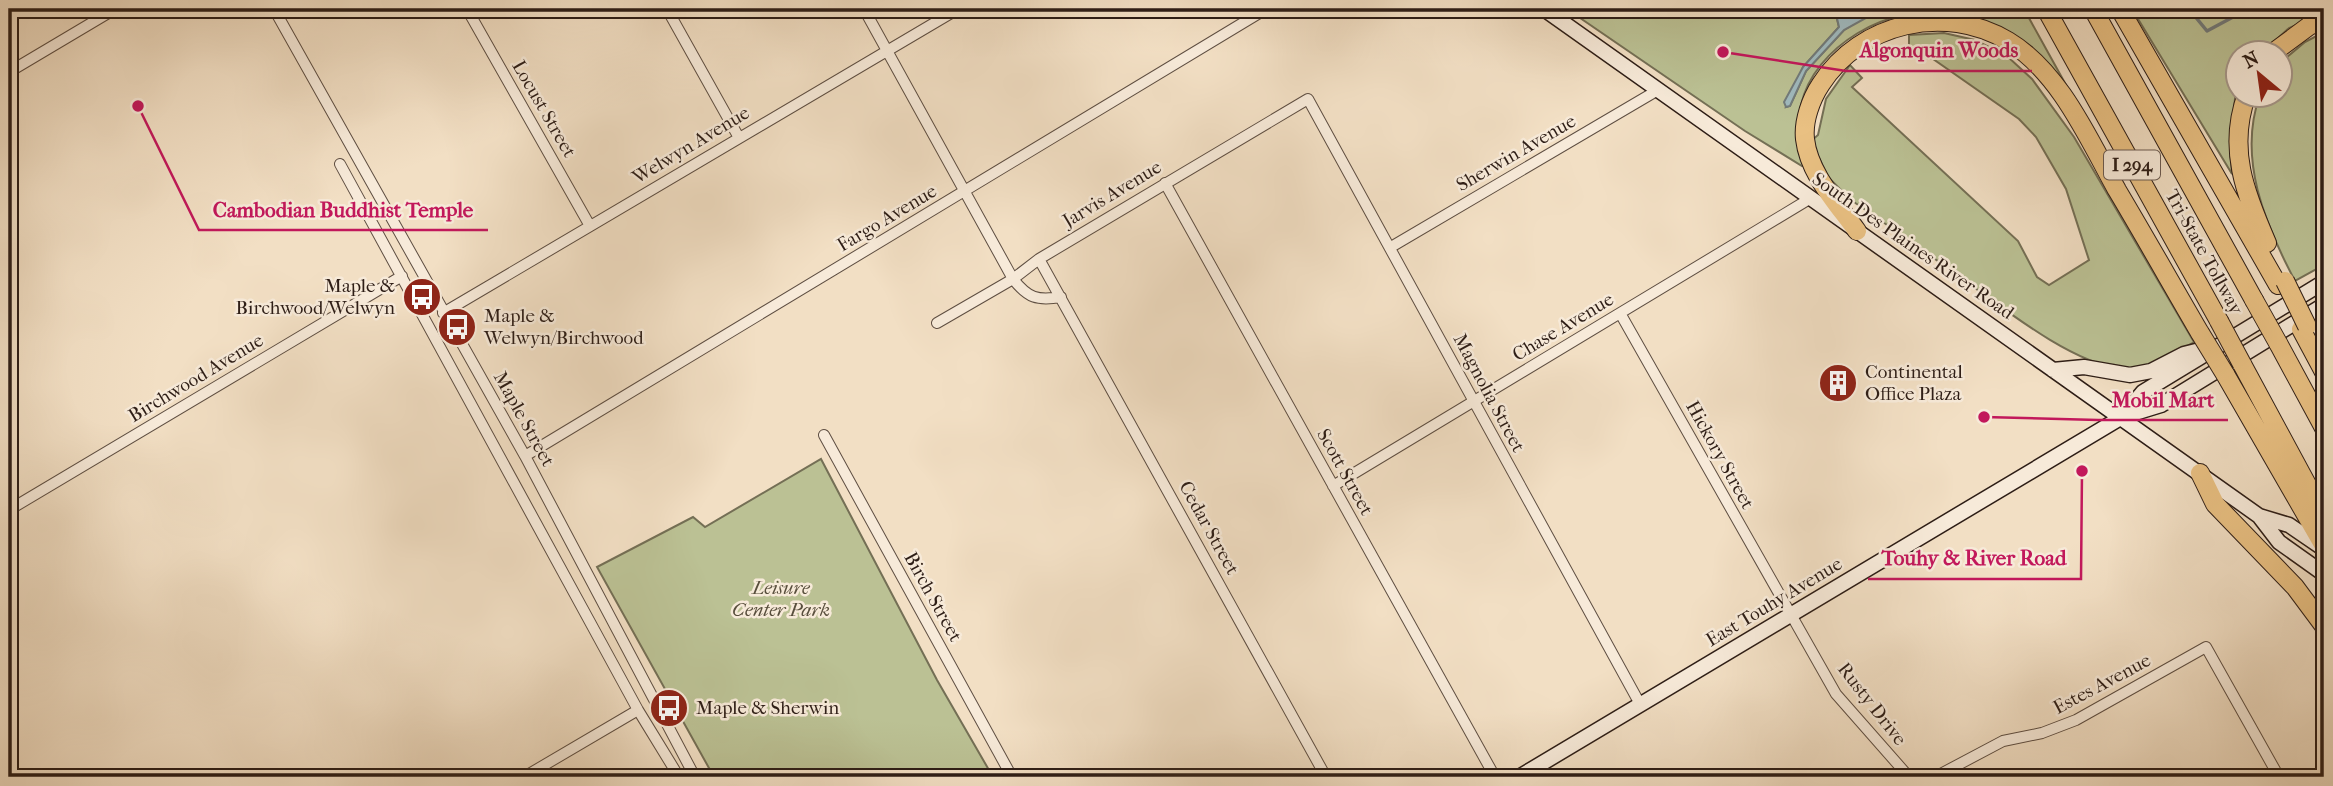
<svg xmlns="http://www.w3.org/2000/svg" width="2333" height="786" font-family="'IM FELL French Canon',serif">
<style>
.green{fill:#bbc194;stroke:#746f55;stroke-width:2}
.water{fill:#a0babf;stroke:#727b7b;stroke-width:2}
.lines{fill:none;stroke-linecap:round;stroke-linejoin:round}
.stream{stroke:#727b7b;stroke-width:3.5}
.minor-casing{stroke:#5e4e42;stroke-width:12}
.secondary-casing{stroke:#2d1d16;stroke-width:17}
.motorway-casing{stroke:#2d1d16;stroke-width:20}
.minor{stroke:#f7ead9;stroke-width:10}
.secondary{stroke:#f7ead9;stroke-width:14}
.motorway{stroke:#e9c082;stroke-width:18}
.motorway-bridge-casing{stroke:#2d1d16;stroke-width:20;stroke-linecap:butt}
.motorway-bridge{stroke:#e9c082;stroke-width:18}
.labels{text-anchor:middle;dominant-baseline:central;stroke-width:5;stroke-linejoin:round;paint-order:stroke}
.shield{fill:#f7ead9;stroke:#6a5a50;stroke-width:2}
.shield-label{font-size:18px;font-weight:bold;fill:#2d1d16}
.street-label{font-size:19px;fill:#2d1d16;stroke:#f7ead9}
.poi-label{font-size:19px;fill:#2d1d16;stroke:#f7ead9;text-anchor:start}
.park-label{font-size:19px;font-style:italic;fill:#584e3c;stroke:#f7ead9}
.leader{fill:none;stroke:#c2185b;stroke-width:2.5}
.callout-dot{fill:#c2185b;stroke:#f7ead9;stroke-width:2.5}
.callout-label{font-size:21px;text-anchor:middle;font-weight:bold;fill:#c2185b;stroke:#f7ead9;stroke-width:5;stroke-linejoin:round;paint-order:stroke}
</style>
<rect width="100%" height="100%" fill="#f2dfc4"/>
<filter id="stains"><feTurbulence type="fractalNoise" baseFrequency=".00286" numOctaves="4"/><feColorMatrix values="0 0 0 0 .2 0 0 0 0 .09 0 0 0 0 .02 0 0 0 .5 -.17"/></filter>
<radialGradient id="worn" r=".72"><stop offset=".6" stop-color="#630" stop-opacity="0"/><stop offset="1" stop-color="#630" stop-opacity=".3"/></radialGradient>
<path class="green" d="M1567,9H1842L1836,15L1839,27L1803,67L1786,107L1790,106L1806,71L1844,30L1876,10L2024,9L2066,85C2037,67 2008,50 1979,32C1970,27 1958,16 1947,14C1890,3 1814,46 1801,105C1797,122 1804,146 1806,163L1802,166L1745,131Z
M2132,9H2324V13L2289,28L2263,52H2238C2238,96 2228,131 2232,174Z
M2324,32V265L2295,281C2265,224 2237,158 2260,95L2280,94L2281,62L2305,42Z
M1944,33L1975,40L2007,56L2032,79L2074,137L2194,342C2172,355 2147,371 2120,368C2073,364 2003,308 1964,280C1927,253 1889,226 1851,200L1828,177L1811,141L1818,135L1826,99L1850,65L1862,78L1852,87L2018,241L2037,277L2049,285L2089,260L2066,189L2036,137L2019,119L1933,59L1909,56V35Z
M821,459L937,680L993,777H714L597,567L693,517L705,527Z"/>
<path class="water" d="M1842,9H1882L1844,30L1806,71L1790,106L1786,107L1784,102L1803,67L1839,27L1836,14Z"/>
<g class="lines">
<path class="stream" d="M2189,9L2207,31L2248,9"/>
<defs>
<path id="minor" d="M274,9L525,456L695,777
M467,9L590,226
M667,9L738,136
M864,9L1013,279C1028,298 1037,301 1061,297
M9,72L115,9
M340,164L638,710L679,777
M1165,183L1495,777
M1391,247L1658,90
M1039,259L1326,777
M443,313L958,9
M1620,313L1836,694L1909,777
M937,323L1013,279L1039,259L1308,99L1640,704
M824,435L1012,777
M525,456L1266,9
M1333,486L1811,198
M9,510L402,276
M524,777L638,710
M1935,777L2003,741L2042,733L2076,720L2206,647L2279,777"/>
<path id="secondary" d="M1544,9L2259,516L2279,542L2324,574
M2053,370L2084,367L2130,375L2151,371L2184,354L2208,348
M2123,416L2143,392L2324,282
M2259,516L2289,525L2324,549
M1519,777L2122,417L2161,405L2324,305"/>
<path id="motorway" d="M2046,9L2219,321
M2093,9L2254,300
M2120,9L2278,285
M2274,52L2309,26L2324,20
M2247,94C2227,148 2245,193 2267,243
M1857,231C1837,203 1809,174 1805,139C1803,121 1811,99 1821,84C1860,23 1945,3 2008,41C2060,72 2089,140 2117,190C2145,237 2172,285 2200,333
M2301,329L2324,372
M2278,343L2324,428
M2242,364L2324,516
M2225,374L2324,546
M2200,473L2215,504L2295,587L2324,626"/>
</defs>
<use href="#minor" class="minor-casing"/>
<use href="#secondary" class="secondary-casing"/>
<use href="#motorway" class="motorway-casing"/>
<use href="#minor" class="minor"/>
<use href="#secondary" class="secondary"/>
<use href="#motorway" class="motorway"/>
<defs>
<path id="motorway-bridge" d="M2285,281L2307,326
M2254,300L2278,343
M2219,321L2242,364
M2200,333L2225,374"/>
</defs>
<use href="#motorway-bridge" class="motorway-bridge-casing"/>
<use href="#motorway-bridge" class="motorway-bridge"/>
</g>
<defs>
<symbol id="bus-disc" viewBox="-11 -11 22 22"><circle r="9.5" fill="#8f2418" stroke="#f7ead9"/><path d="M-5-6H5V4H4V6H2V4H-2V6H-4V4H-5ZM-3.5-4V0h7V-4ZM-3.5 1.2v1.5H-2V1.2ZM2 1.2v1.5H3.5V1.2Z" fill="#fff"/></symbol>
<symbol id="building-disc" viewBox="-11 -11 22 22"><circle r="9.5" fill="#8f2418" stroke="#f7ead9"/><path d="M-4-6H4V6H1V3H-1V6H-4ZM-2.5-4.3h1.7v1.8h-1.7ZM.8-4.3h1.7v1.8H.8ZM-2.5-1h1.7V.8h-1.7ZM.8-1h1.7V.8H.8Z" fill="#fff"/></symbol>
</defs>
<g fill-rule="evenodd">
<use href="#bus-disc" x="400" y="275" width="44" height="44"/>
<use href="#bus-disc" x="435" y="305" width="44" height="44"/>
<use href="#building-disc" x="1816" y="361" width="44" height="44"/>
<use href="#bus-disc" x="647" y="686" width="44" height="44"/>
</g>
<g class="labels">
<rect class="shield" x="2104" y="150.5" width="56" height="29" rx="5"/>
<g class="shield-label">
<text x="2132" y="165">I 294</text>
</g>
<g class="street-label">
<text transform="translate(544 109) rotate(60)">Locust Street</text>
<text transform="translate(691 145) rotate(-31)">Welwyn Avenue</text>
<text transform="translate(1516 153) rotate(-30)">Sherwin Avenue</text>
<text transform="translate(1112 194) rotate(-31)">Jarvis Avenue</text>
<text transform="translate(887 218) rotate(-31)">Fargo Avenue</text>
<text transform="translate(1913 246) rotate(35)">South Des Plaines River Road</text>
<text transform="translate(2204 252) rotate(61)">Tri-State Tollway</text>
<text transform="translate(1563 327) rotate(-31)">Chase Avenue</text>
<text transform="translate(196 378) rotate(-31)">Birchwood Avenue</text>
<text transform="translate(1489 393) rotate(62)">Magnolia Street</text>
<text transform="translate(524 419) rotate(61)">Maple Street</text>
<text transform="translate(1720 455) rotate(61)">Hickory Street</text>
<text transform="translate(1345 472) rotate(61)">Scott Street</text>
<text transform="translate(1209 528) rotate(61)">Cedar Street</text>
<text transform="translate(933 597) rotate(61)">Birch Street</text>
<text transform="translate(1774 602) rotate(-31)">East Touhy Avenue</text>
<text transform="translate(2102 684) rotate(-28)">Estes Avenue</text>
<text transform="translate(1872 704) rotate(52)">Rusty Drive</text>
</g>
<g class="poi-label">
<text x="395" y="286" text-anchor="end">Maple &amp;<tspan x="395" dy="22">Birchwood/Welwyn</tspan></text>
<text x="484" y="316">Maple &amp;<tspan x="484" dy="22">Welwyn/Birchwood</tspan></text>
<text x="1865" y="372">Continental<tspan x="1865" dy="22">Office Plaza</tspan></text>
<text x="696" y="708">Maple &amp; Sherwin</text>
</g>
<g class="park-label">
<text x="781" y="588">Leisure<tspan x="781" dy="22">Center Park</tspan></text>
</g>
</g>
<path class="leader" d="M1723 52L1846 71H2032M138 106L199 230H488M1984 417L2098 420H2228M2082 471L2081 579H1868"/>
<g class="callout-dot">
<circle cx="1723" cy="52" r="7"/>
<circle cx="138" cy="106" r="7"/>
<circle cx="1984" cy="417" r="7"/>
<circle cx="2082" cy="471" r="7"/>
</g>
<g class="callout-label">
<text x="1939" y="57">Algonquin Woods</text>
<text x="343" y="217">Cambodian Buddhist Temple</text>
<text x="2163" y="407">Mobil Mart</text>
<text x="1974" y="565">Touhy &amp; River Road</text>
</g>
<rect width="2333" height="786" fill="none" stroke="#f2dfc4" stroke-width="35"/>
<rect x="10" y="10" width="2312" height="765" fill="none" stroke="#2d1d16" stroke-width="3.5"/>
<rect x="18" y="18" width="2298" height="751" fill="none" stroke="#2d1d16" stroke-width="2"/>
<g transform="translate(2259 74) rotate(331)"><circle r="33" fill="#f7ead9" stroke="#a6988b" stroke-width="2"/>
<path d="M0-5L12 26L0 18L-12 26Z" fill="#8f2418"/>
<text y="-10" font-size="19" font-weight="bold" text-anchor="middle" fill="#2d1d16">N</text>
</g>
<rect width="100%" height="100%" filter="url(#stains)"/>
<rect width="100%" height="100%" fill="url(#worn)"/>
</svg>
